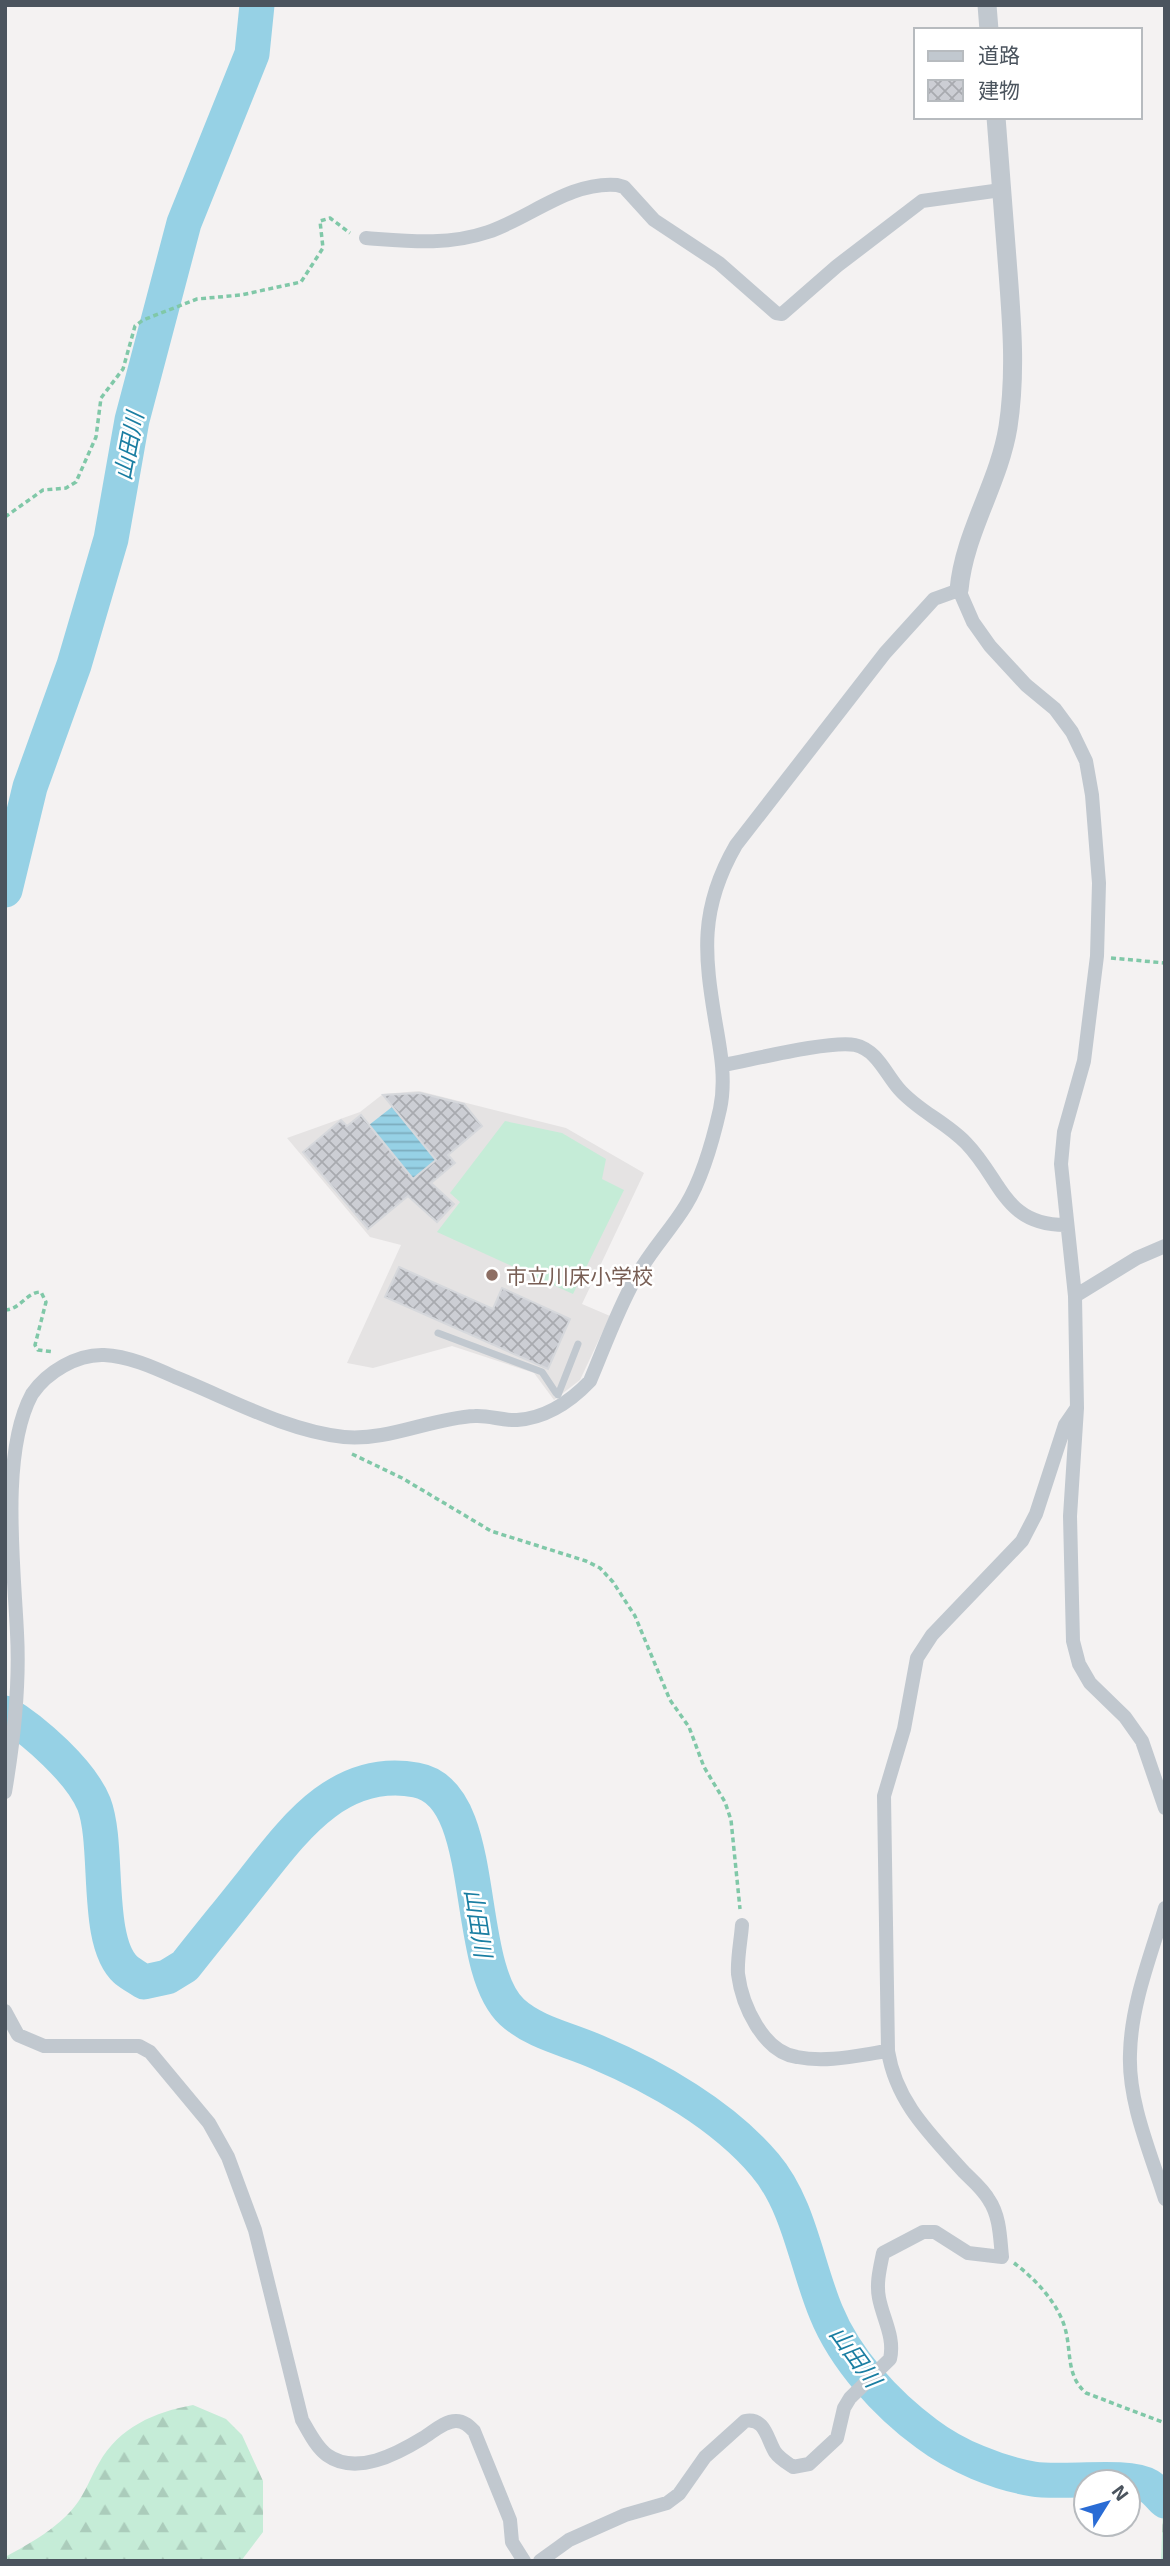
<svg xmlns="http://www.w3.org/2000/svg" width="1170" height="2566" font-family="'Exo 2','Noto Sans JP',sans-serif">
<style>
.education{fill:#e5e3e3}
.forest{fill:url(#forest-firs)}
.pitch{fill:#c5ecd7}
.water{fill:url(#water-rules)}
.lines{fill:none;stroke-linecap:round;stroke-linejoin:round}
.river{stroke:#96d1e5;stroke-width:35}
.building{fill:url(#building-cross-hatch);stroke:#d6d8dc;stroke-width:2}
.path{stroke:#80c8a8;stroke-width:3.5;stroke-dasharray:5 3.5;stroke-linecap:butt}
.service{stroke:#c1c8cf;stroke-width:7}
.minor{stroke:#c1c8cf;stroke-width:14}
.tertiary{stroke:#c1c8cf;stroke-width:19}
.education-dot{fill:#8d6e63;stroke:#fff;stroke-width:2.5}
.labels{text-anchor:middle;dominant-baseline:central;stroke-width:5;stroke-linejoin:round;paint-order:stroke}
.education-label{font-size:21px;fill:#785e54;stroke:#fff;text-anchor:start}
.water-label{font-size:23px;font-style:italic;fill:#1a7ea2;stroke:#fff}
</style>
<defs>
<pattern id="forest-firs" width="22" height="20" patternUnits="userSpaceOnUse" patternTransform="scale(1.75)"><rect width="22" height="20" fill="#c5ecd7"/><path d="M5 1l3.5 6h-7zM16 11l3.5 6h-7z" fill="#abccbb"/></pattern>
<pattern id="water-rules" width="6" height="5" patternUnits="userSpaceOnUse" patternTransform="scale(1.75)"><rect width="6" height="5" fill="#96d1e5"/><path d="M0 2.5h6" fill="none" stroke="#7cacbd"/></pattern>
<pattern id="building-cross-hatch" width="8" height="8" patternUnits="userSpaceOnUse" patternTransform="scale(1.75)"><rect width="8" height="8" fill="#ccced4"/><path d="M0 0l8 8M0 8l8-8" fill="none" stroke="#a8aaaf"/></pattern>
</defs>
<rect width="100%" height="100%" fill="#f4f2f2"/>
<path class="education" d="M419,1091L566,1128L644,1173L582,1304L610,1316L580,1380L554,1400L534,1373L452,1346L373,1368L347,1363L401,1245L370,1237L287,1138L360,1112L383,1094Z"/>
<path class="forest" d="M193,2405L226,2419L242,2435L263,2481V2532L241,2561H5V2557C29,2544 58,2528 75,2506C85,2494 91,2476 99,2463C119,2427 155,2412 193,2405Z
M1165,2454V2561H1161Z"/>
<path class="pitch" d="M505,1121L562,1133L606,1159L602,1179L624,1190L573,1294L437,1232L460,1202L450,1193Z"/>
<path class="water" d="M392,1107L436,1160L413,1179L369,1125Z"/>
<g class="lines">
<path class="river" d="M5,890L30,787L74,665L111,539L132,420L184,223L252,54L257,5
M5,1713C34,1730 81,1772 94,1804C110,1846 94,1941 126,1970C131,1974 138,1978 144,1982L167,1977L185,1966C207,1938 230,1910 253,1881C294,1829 339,1766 416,1780C491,1793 461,1964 512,2012C535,2033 568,2039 597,2052C656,2077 723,2115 765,2165C799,2205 806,2264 826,2312C845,2359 886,2404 927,2434C956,2456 998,2473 1033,2479C1062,2484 1127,2473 1149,2486C1154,2489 1160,2496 1165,2501"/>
</g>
<path class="building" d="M420,1093L464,1104L482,1126L448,1155L455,1163L431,1183L454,1204L437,1222L408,1196L368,1229L303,1152L341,1120L347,1126L361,1115L413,1179L436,1160L383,1095Z
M399,1267L493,1309L502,1288L570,1319L548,1369L385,1297Z"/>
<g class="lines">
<path class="path" d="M5,517L43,490L66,488L76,482L96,437L101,398L123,369L135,326L143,320L197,299L241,295L301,282L323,248L320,221L330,218L350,233
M1111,958L1165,963
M5,1310C20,1310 26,1292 41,1292L46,1302L35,1345L38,1350L54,1352
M352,1454L402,1478L491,1531L586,1561L600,1568L613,1582L635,1616L670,1700L689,1727L704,1767L725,1802L731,1820L740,1909
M1014,2263C1034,2278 1054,2299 1063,2322C1073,2348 1064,2374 1086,2393L1165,2423"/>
<path class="service" d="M438,1333L542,1372L556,1393
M558,1395L578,1344"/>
<path class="minor" d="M366,238C407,241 447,246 488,232C530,218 570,181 617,185L624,187L654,220L719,263L776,313L782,314L837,266L922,201L1001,190
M723,1065C751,1060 831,1040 855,1045C877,1050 885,1073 899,1089C918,1111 946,1122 966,1143C1002,1180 1004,1226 1067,1225
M1075,1296L1137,1258L1165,1246
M5,1792C14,1739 20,1687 17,1633C14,1566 0,1453 32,1394C47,1372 77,1354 104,1355C128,1356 153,1367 175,1377C228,1398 286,1431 344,1437C389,1441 431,1418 475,1416C489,1415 503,1421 517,1420C546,1418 570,1402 590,1381C604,1348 617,1311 635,1279C649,1252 671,1230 686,1205C703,1177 713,1140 720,1109C726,1081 721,1053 716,1025C704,954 699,909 736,845L885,653L934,599L959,590L973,622L990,646L1026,685L1055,709L1072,732L1086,761L1092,795L1099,883L1097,956L1084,1061L1064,1132L1061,1164L1075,1296L1077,1408L1070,1516L1073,1641L1079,1664L1090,1683L1125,1717L1142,1741L1165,1808
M1165,1908C1151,1955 1131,2004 1130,2054C1128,2102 1151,2154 1165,2199
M742,1925C741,1940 737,1958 738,1974C742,2005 763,2052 797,2057C827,2063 859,2055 888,2051
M5,2011L18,2035L44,2046H139L150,2052L209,2123L228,2157L255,2230L302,2420C309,2432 316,2447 327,2455C356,2476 397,2454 423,2438C433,2432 444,2421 456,2421C464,2421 469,2426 474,2431L510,2520L512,2542L524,2561
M540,2561L569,2540L625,2515L667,2503L679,2494L705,2457L745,2421C765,2417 767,2439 775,2452C779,2458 787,2463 793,2467L809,2464L837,2438L844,2408L850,2398L890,2359C895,2337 883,2319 879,2298C876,2283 880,2268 883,2253L923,2232H935L968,2253L1002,2257C1000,2238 1000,2216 989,2200C983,2189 972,2180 964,2172C930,2134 896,2102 888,2051L884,1796L904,1729L917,1658L932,1635L1022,1541L1036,1514L1065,1425L1076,1409"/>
<path class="tertiary" d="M987,5L989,30
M959,590C964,533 999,483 1008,427C1016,375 1012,324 1008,272C1004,220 1000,169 996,117"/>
</g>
<circle class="education-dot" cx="492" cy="1275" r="7"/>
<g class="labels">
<g class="education-label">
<text x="506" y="1275">市立川床小学校</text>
</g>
<g class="water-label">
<text transform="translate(128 446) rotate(-79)">山田川</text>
<text transform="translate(479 1923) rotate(81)">山田川</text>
<text transform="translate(856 2356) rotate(54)">山田川</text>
</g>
</g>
<rect width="1170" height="2566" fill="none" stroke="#4b545e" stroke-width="14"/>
<rect x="914" y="28" width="228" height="91" fill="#ffffff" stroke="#b7bbbf" stroke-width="2"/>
<rect x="928" y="51" width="35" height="10" fill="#c1c8cf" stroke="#b7bbbf" stroke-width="2"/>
<text x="978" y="63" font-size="21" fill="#4b545e">道路</text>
<rect x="928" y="80" width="35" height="21" fill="url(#building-cross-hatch)" stroke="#b7bbbf" stroke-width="2"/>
<text x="978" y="98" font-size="21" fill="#4b545e">建物</text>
<g transform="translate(1107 2503) rotate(53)"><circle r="33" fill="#ffffff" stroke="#b7bbbf" stroke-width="2"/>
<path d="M0-5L12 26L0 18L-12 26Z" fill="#2a6cd5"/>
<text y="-10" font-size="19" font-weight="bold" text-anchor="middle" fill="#4b545e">N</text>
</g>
</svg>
